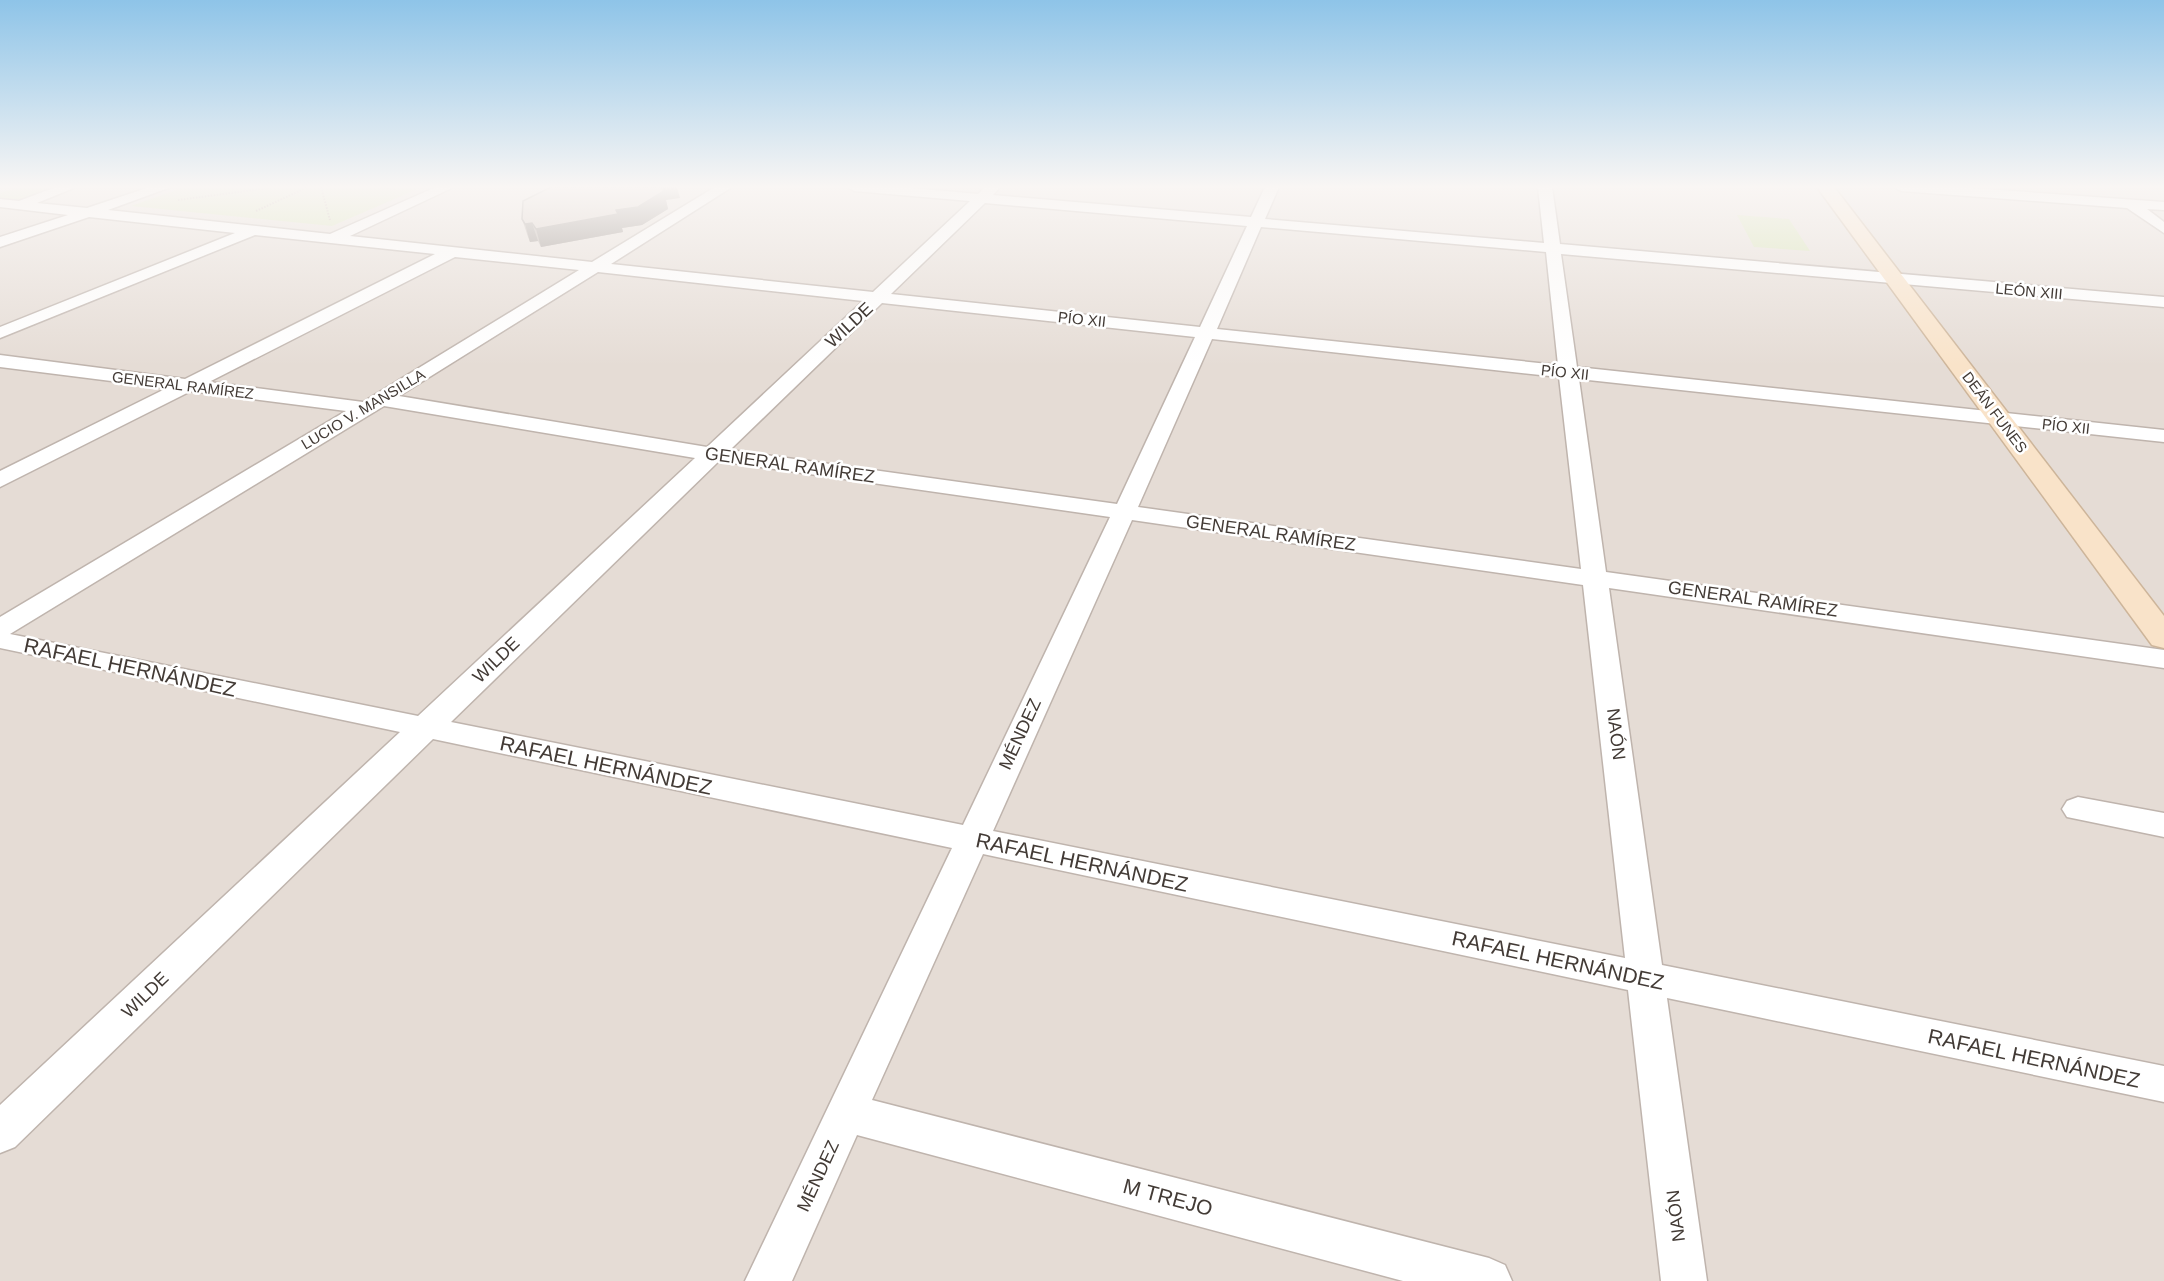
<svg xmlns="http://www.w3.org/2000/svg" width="2164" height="1281" font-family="Arial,sans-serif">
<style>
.residential{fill:#e5dcd5}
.green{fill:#d6e2b3}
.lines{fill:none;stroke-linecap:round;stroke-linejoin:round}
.street-casing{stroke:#bfb4ad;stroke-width:3}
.secondary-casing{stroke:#cdb59a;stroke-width:3}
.path{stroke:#bcaa9c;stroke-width:2;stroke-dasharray:1.5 1.5;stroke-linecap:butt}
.street{fill:#fff;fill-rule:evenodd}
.secondary{fill:#f9e3c9;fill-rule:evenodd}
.wall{fill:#b7aca5}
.shaded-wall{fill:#958c86}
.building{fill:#d5c8c0;stroke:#958c86;stroke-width:1.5}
.labels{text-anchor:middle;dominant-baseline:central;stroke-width:5;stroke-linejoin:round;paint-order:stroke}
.far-street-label{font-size:15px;fill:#433b36;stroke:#fff}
.street-label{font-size:18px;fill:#433b36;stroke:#fff}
.near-street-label{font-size:21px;fill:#433b36;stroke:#fff}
</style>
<rect width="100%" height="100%" fill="#f1ece6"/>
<path class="residential" d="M0,187H2164V1281H0Z"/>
<path class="green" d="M19,187H59L18,200L0,198V193Z
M184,187H422L332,226L131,206Z
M1737,215L1789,219L1810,251L1754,247Z"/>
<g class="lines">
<defs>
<path id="street" d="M56,187H76L37,203L87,208L150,187H171L108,210L330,234L436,187H454L350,236L592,262L715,187H732L611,264L873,292L970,201L854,191L847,187H901L978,194L985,187H1000L993,195L1251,217L1265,187H1279L1265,219L1544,243L1538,187H1552L1560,244L2164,297V307L1561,254L1577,367L2164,430V442L1579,379L1606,572L2164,650V668L1609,588L1662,965L2164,1066V1102L1667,998L1707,1281H1661L1628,990L983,854L872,1100L1489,1258L1505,1265L1512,1281H1403L857,1135L792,1281H745L952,848L433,739L15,1147L0,1153V1105L400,732L0,648V617L346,411L191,391L0,487V471L167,388L0,367V355L185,379L435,254L255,235L0,338V327L235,233L89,217L0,247V237L68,215L0,207V199L19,201ZM985,203L1247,226L1200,327L891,294ZM1261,227L1546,252L1558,365L1217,329ZM455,257L579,270L363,402L209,382ZM598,272L863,301L707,447L399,396ZM882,303L1195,337L1117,504L730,450ZM1212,339L1559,377L1581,569L1138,507ZM384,406L695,458L418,716L10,634ZM719,461L1110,517L963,825L451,722ZM1132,520L1583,585L1625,958L993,831Z
M1894,187H1958L2164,202V210L2147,209L2164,222V233L2127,208L1901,191Z
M2078,797L2164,813V837L2067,817L2062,809L2067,801Z"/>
<path id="secondary" d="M1817,187H1834L2164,616V648L2152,645Z"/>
</defs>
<use href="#street" class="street-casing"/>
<use href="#secondary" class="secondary-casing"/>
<path class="path" d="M321,187L330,220
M378,187L395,189
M178,200L276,187
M256,211L308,187"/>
<use href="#street" class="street"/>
<use href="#secondary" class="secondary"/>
</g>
<path class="wall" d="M680,198L666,200L668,209L642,225L622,228L623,232L541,247L538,241L530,242L528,237L522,219Z"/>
<path class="shaded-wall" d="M658,187H677L680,198L666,200L668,209L642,225L622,228L623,232L541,247L536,229L616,210Z
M532,223L538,241L530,242L525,224Z"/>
<path class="building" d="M551,187H660L664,191L638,207L616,210L618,214L536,229L532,223L525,224L522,219L523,201Z"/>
<linearGradient id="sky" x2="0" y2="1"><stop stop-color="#8ec4e8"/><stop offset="0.51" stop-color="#f9f6f4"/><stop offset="1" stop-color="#f9f6f4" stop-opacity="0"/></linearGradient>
<rect width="2164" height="366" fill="url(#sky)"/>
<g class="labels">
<g class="far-street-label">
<text transform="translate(2029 291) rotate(5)">LEÓN XIII</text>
<text transform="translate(1082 319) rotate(6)">PÍO XII</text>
<text transform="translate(1565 372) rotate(6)">PÍO XII</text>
<text transform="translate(183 385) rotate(7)">GENERAL RAMÍREZ</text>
<text transform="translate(363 409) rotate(-31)">LUCIO V. MANSILLA</text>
<text transform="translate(1995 412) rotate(53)">DEÁN FUNES</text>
<text transform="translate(2066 426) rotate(6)">PÍO XII</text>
</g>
<g class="street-label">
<text transform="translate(849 325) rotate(-43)">WILDE</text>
<text transform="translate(790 465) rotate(8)">GENERAL RAMÍREZ</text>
<text transform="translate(1271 533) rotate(8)">GENERAL RAMÍREZ</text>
<text transform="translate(1753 599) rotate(8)">GENERAL RAMÍREZ</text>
<text transform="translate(496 660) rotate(-44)">WILDE</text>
<text transform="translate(1020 734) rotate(-65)">MÉNDEZ</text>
<text transform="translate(1616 734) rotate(83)">NAÓN</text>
<text transform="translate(145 995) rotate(-44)">WILDE</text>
<text transform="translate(818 1176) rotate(-65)">MÉNDEZ</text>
<text transform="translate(1676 1216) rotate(-97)">NAÓN</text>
</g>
<g class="near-street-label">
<text transform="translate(130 667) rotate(12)">RAFAEL HERNÁNDEZ</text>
<text transform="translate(606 765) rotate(12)">RAFAEL HERNÁNDEZ</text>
<text transform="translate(1082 862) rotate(12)">RAFAEL HERNÁNDEZ</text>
<text transform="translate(1558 960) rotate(12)">RAFAEL HERNÁNDEZ</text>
<text transform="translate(2034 1058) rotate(12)">RAFAEL HERNÁNDEZ</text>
<text transform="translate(1168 1197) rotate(15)">M TREJO</text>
</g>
</g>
</svg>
